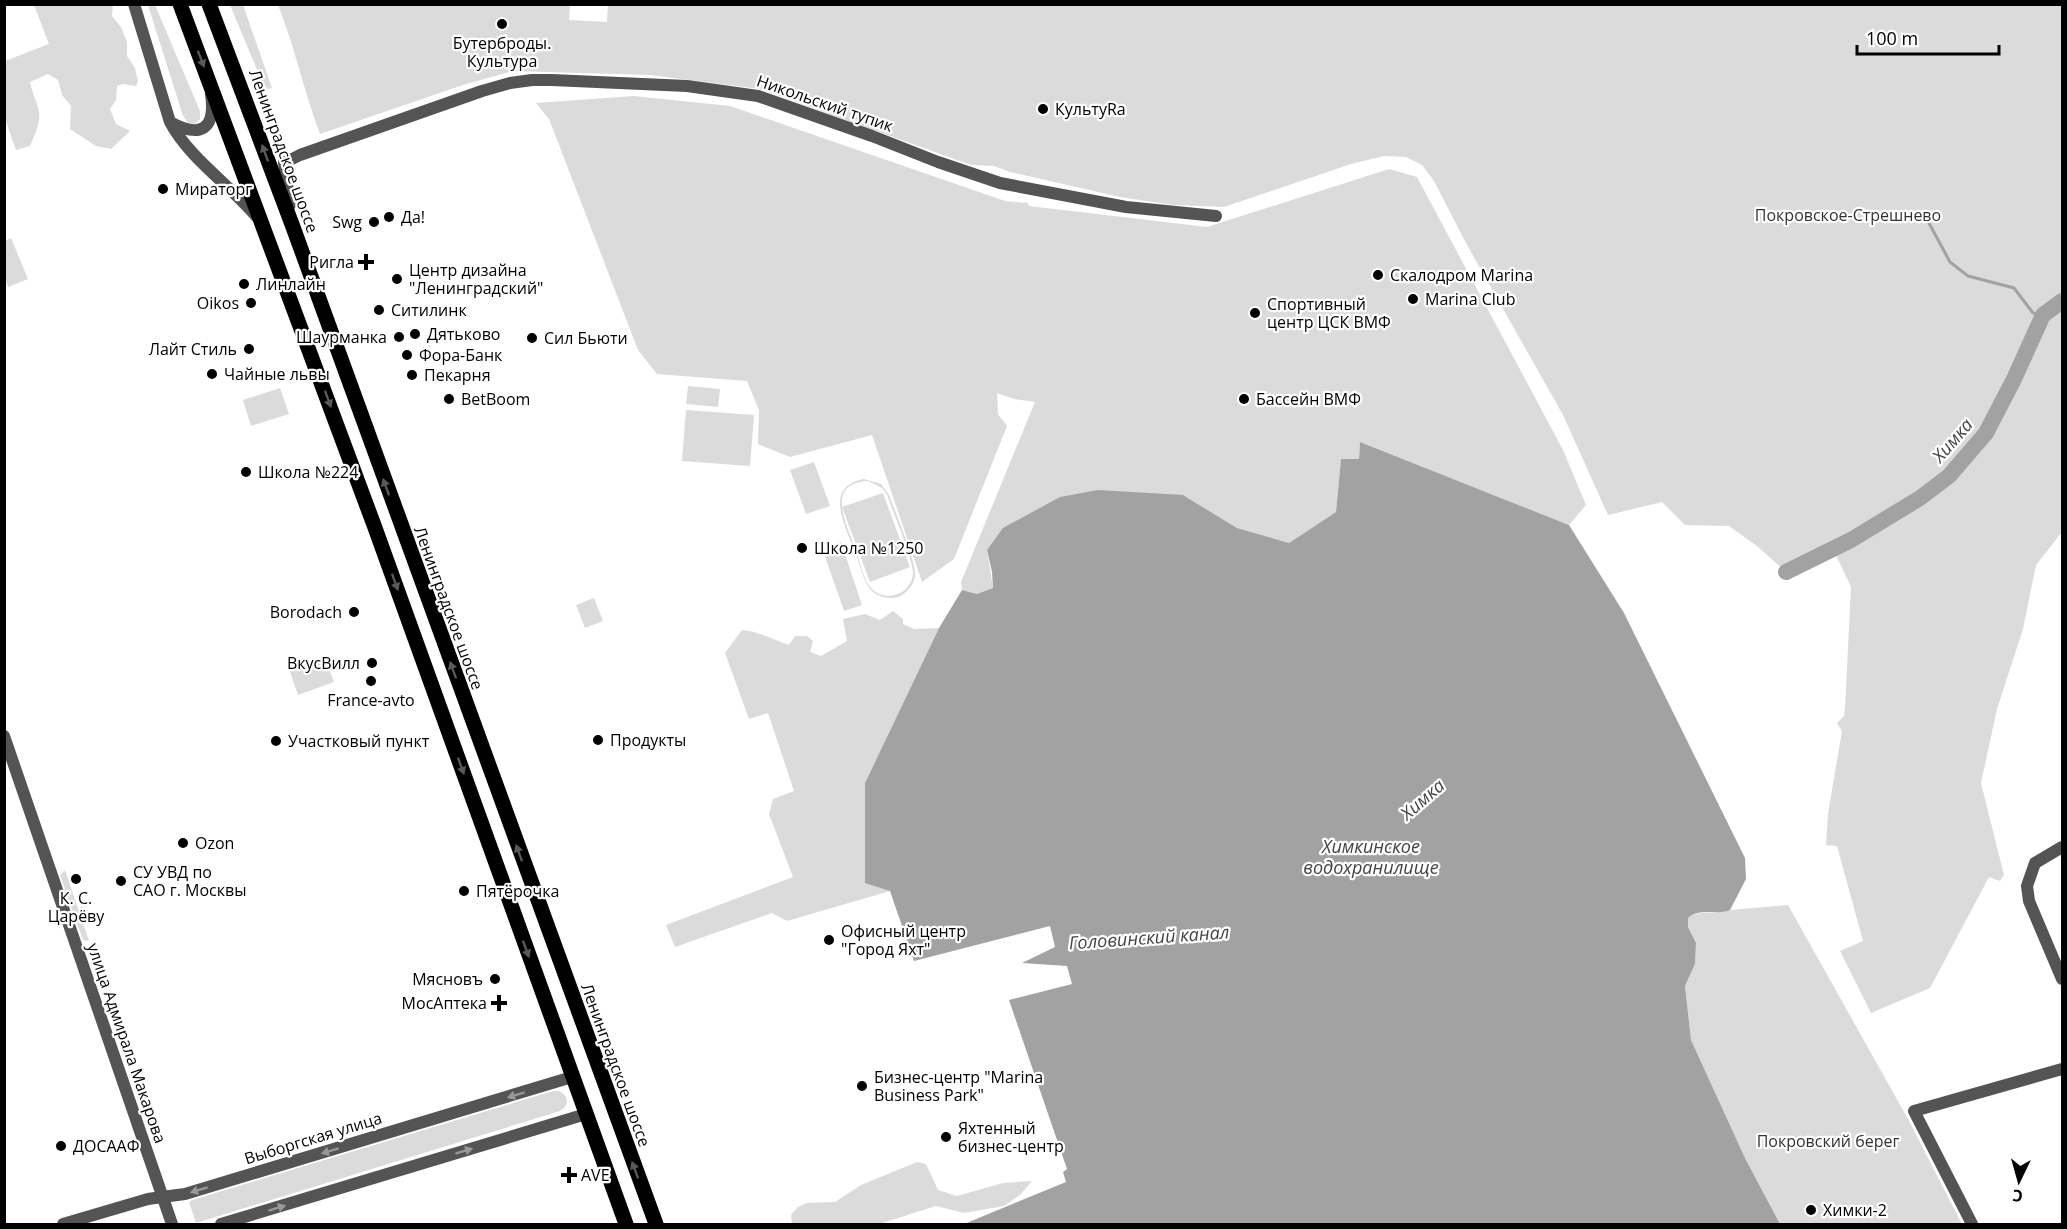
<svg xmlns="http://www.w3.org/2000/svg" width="2067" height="1229" font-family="'Open Sans',sans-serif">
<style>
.green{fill:#dbdbdb;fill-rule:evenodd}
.water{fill:#a2a2a2}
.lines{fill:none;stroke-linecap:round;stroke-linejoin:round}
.stream{stroke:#a2a2a2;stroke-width:3}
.river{stroke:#a2a2a2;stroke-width:16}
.minor{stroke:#545454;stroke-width:12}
.tertiary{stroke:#545454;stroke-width:12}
.primary{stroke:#000;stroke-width:15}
.oneway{fill:#595959}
.oneway2{fill:#989898}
.poi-dot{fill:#000;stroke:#fff;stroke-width:2}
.labels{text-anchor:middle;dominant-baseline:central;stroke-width:4.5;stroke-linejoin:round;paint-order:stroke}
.poi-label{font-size:16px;fill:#000;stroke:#fff;text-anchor:start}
.street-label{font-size:16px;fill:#000;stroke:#fff}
.park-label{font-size:16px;fill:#323232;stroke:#fff}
.water-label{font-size:18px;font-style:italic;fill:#434343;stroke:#fff}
</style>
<rect width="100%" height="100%" fill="#fff"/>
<path class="green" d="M608,4L2062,5V294L2050,301L2054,314L2062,309V532L2036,565L2023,629L1997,709L1981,783L2004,875L2000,881L1989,877L1930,988L1871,1013L1840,951L1863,941L1837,846L1826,845L1828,814L1842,731L1837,723L1844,716L1845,708L1851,587L1833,549L1786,572L1757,546L1729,526L1685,525L1662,502L1608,515L1563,415L1467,245L1434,181L1422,165L1406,157L1384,156L1351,164L1224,207L1173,205L1120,197L1010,172L994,166L971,165L760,89L650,75L513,71L463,85L320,134C304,92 295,47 278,5H570L569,20L607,22Z
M34,5H113L112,16L121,27L127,42V56L135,68L138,82L136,86L123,84L117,86L116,100L110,109L116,124L130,131L111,149L96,146L70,129L71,106L62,95L58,80L48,74L30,82C32,93 37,102 39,112C41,123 34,136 30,146L16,150L5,119V61L49,44Z
M148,5H155L200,111V119L195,124L188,123L183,116Z
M230,5H243L272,88L268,89L263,84Z
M634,96L730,106L1005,201L1028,203L1029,206L1207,227L1389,169L1417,177L1563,450L1586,505L1569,525L1360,442L1359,459H1341L1336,512L1289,543L1237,528L1183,495L987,550L993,588L977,594L962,590L961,582L1035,402L1014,399L997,393L998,414L1007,426L954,559L922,582L872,435L790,457L758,444L759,410L747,381L657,374L638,350L549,119L536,103Z
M11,238L28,279L8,287L5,279V241Z
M688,386L720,389L718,407L686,404Z
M280,388L289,414L251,426L243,400Z
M686,410L754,415L750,466L682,461Z
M814,462L830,506L806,514L790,470Z
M864,479L881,484L889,495C895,512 917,562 915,577C913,586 906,594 898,597C889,599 879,598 872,591C863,582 860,565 856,554C846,528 822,487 864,479ZM868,481L882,488L887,495C892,509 914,562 913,574C911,594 886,603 872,589C863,580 860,562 856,550C847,526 824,483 868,481Z
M883,493L910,567L870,582L842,507Z
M841,542L862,605L844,611L822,548Z
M594,598L603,621L585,628L576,605Z
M893,611L903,619V624L914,629L939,628L865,783L890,891L787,921L772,913L675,947L666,925L793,877L769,814L773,799L794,791L768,713L749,719L725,653L742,630C759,631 773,640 789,645L795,636H807L813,641L810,652L821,656L847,641L843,619L865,614L880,620Z
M324,656L334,682L298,695L289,669Z
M65,870L89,941L83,940L60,875Z
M1788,905L1908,1119L1962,1224H1780L1745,1158L1691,1040L1685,986L1695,964L1696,943L1688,927V918C1701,908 1716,916 1730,910Z
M553,1091H559C569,1096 570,1105 560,1111L196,1223L189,1202L192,1200Z
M917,1162L926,1164L938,1190L957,1196L1003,1183L1032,1181L1020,1195L1004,1206L964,1213L936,1206L879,1224H792L791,1215L798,1207L807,1203L835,1202L861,1185Z"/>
<path class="water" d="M1360,442L1569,525L1624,613L1745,858L1746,879L1730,910C1716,916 1701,907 1688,918V927L1696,943L1695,964L1685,986L1691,1040L1745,1158L1780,1224H964L1066,1182L1063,1172L1067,1169L1009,1000L1072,984L1067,966L1022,963L1055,947L1050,926L914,961L890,891L865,883V783L939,628L962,590L977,594L993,588L992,572L987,550L1003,528L1060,497L1098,490L1183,495L1237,528L1289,543L1336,512L1341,459H1359Z"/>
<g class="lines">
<path class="stream" d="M1923,212L1950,262L1968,276L2014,288L2033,313L2043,315"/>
<path class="river" d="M1786,572L1851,540L1920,498L1949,476L1986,433L2014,379L2043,315L2062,301"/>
<path class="minor" d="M290,205L284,163L300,155L482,91L510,83L532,80H552L687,86L758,96L872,136L938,162L1000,183L1126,207L1216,216
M2062,847L2035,863L2027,886L2029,901L2062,979
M162,1197L185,1194L572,1077
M221,1224L586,1114
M1972,1224L1914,1111L2062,1069"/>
<path class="tertiary" d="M134,4L170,122C189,158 230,185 256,216
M170,122C201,139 216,129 211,94
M4,736L172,1224
M63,1224L148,1199L162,1197"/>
<path class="primary" d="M180,4L374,525L626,1224
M209,4L293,227L656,1224"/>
</g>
<defs><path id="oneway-solid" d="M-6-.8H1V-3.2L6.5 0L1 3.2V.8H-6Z" transform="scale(1.5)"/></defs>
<g class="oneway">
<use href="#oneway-solid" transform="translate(201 59) rotate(69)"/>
<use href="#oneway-solid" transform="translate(265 153) rotate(-110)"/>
<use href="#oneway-solid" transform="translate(328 399) rotate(70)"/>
<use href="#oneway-solid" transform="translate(386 487) rotate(-110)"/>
<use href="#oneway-solid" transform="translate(395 582) rotate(70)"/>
<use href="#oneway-solid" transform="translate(453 670) rotate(-110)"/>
<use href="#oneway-solid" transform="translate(461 766) rotate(70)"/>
<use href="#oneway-solid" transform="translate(519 853) rotate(-110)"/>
<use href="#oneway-solid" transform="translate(526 949) rotate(70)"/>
<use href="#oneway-solid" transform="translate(635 1170) rotate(-110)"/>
</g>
<g class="oneway2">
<use href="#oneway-solid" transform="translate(516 1095) rotate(163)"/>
<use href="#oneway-solid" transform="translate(330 1151) rotate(163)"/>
<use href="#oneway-solid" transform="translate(464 1151) rotate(-17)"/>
<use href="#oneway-solid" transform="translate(199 1190) rotate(163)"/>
<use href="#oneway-solid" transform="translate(277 1208) rotate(-17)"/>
</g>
<g class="poi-dot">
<circle cx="502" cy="24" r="6"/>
<circle cx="1043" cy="109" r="6"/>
<circle cx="163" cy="189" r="6"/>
<circle cx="389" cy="217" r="6"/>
<circle cx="374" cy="222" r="6"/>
<path d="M363 253h6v6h6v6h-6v6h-6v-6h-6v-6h6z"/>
<circle cx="1378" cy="275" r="6"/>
<circle cx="397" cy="279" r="6"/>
<circle cx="244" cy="284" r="6"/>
<circle cx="1413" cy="299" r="6"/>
<circle cx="251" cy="303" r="6"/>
<circle cx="379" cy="310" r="6"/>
<circle cx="1255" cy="313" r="6"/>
<circle cx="415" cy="334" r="6"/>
<circle cx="399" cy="337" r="6"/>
<circle cx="532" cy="338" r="6"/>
<circle cx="249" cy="349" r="6"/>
<circle cx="407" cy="355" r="6"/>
<circle cx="212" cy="374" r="6"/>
<circle cx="412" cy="375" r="6"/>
<circle cx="449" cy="399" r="6"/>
<circle cx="1244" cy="399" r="6"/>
<circle cx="246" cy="472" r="6"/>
<circle cx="802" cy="548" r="6"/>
<circle cx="354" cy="612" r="6"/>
<circle cx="372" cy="663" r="6"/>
<circle cx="371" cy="681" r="6"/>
<circle cx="598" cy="740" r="6"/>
<circle cx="276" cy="741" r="6"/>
<circle cx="183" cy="843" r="6"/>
<circle cx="76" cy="879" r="6"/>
<circle cx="121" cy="881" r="6"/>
<circle cx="464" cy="891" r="6"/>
<circle cx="829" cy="940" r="6"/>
<circle cx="495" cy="979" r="6"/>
<path d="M496 994h6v6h6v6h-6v6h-6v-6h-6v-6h6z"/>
<circle cx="862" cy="1086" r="6"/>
<circle cx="946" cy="1137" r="6"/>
<circle cx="61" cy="1146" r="6"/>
<path d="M566 1166h6v6h6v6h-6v6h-6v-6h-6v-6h6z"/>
<circle cx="1811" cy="1210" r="6"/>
</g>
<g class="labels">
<g class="poi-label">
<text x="502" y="43" text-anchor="middle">Бутерброды.<tspan x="502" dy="18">Культура</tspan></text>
<text x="1055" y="109">КультуRа</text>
<text x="175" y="189">Мираторг</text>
<text x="401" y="217">Да!</text>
<text x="362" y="222" text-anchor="end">Swg</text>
<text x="354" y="262" text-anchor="end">Ригла</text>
<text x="409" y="270">Центр дизайна<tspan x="409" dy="18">"Ленинградский"</tspan></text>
<text x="1390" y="275">Скалодром Marina</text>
<text x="256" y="284">Линлайн</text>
<text x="1425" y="299">Marina Club</text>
<text x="239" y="303" text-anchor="end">Oikos</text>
<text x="1267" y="304">Спортивный<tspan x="1267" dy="18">центр ЦСК ВМФ</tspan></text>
<text x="391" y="310">Ситилинк</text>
<text x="427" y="334">Дятьково</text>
<text x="387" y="337" text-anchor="end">Шаурманка</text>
<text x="544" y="338">Сил Бьюти</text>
<text x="237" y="349" text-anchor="end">Лайт Стиль</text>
<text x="419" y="355">Фора-Банк</text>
<text x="224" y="374">Чайные львы</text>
<text x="424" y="375">Пекарня</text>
<text x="461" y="399">BetBoom</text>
<text x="1256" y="399">Бассейн ВМФ</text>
<text x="258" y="472">Школа №224</text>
<text x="814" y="548">Школа №1250</text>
<text x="342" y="612" text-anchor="end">Borodach</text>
<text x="360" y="663" text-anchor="end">ВкусВилл</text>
<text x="371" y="700" text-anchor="middle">France-avto</text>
<text x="610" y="740">Продукты</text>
<text x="288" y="741">Участковый пункт</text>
<text x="195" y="843">Ozon</text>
<text x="133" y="872">СУ УВД по<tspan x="133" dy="18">САО г. Москвы</tspan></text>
<text x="476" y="891">Пятёрочка</text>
<text x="76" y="898" text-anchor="middle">К. С.<tspan x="76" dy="18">Царёву</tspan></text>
<text x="841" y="931">Офисный центр<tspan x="841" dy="18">"Город Яхт"</tspan></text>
<text x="483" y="979" text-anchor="end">Мясновъ</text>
<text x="487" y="1003" text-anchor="end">МосАптека</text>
<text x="874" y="1077">Бизнес-центр "Marina<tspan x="874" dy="18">Business Park"</tspan></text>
<text x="958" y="1128">Яхтенный<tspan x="958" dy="18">бизнес-центр</tspan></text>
<text x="73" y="1146">ДОСААФ</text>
<text x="581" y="1175">AVE</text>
<text x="1823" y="1210">Химки-2</text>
</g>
<g class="street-label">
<text transform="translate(825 103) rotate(19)">Никольский тупик</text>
<text transform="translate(284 151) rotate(70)">Ленинградское шоссе</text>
<text transform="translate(449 608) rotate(70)">Ленинградское шоссе</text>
<text transform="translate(127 1043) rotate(71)">улица Адмирала Макарова</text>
<text transform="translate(616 1065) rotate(70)">Ленинградское шоссе</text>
<text transform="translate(313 1138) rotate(-17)">Выборгская улица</text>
</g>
<g class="park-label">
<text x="1848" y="215">Покровское-Стрешнево</text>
<text x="1828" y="1141">Покровский берег</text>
</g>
<g class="water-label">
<text transform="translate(1952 440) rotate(-49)">Химка</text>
<text transform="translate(1422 799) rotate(-41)">Химка</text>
<text x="1371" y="846">Химкинское<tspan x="1371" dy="21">водохранилище</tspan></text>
<text transform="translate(1149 937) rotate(-4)">Головинский канал</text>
</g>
</g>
<rect width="2067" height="1229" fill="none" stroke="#000000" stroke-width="12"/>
<g transform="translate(2019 1181) rotate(185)" stroke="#ffffff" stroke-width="4.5" paint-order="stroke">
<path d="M0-4.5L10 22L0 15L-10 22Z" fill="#000000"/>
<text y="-9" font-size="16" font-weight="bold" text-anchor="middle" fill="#000000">С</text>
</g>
<path d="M1857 45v9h142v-9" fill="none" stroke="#000000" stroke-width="3"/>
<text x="1866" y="45" font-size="18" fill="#000000" stroke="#ffffff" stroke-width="4.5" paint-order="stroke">100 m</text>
</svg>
